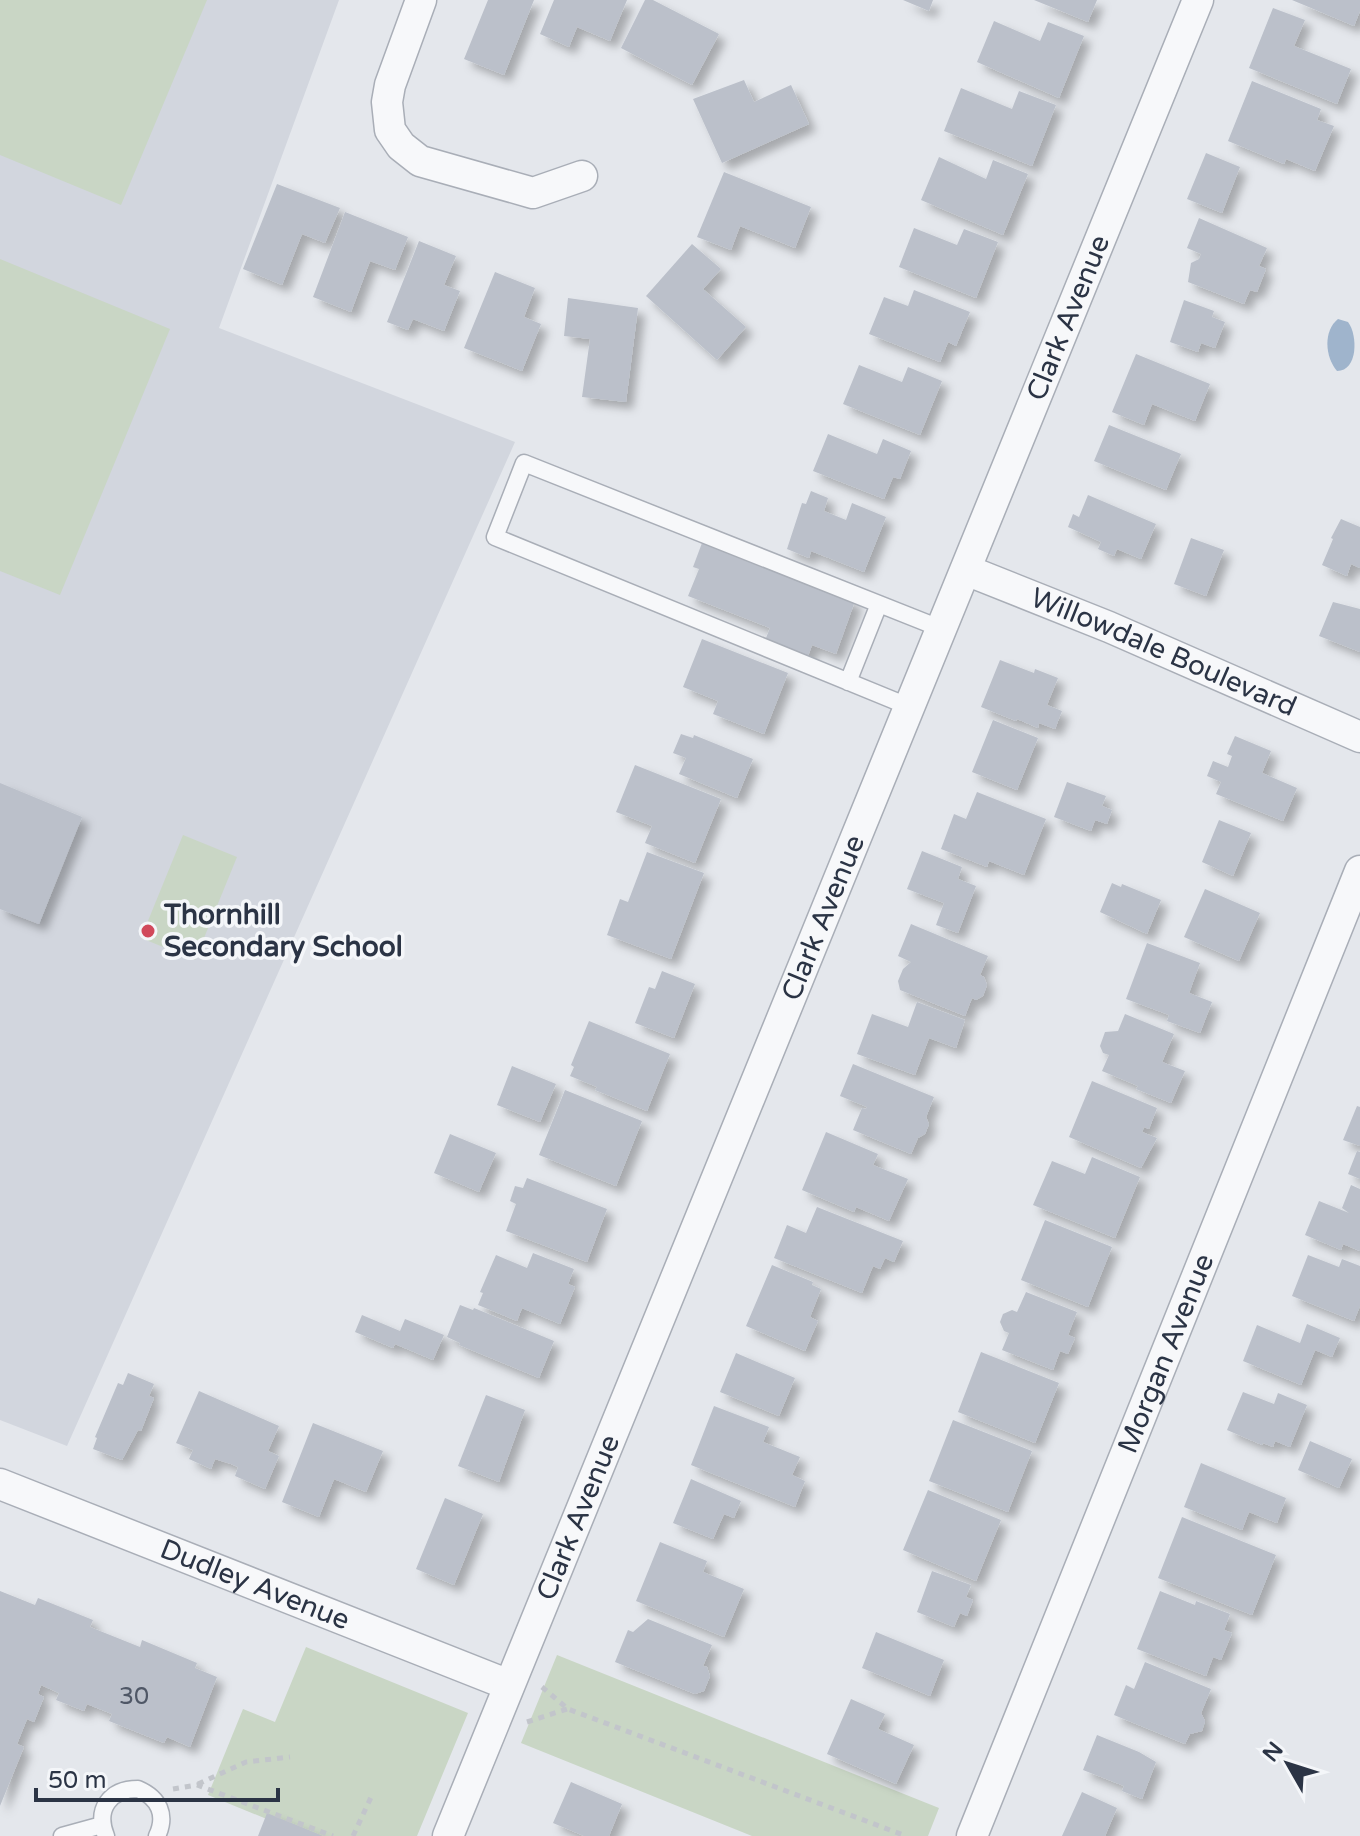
<svg xmlns="http://www.w3.org/2000/svg" width="1360" height="1836" font-family="'Varela Round',sans-serif">
<style>
.built{fill:#d2d6de}
.green{fill:#c9d6c5}
.water{fill:#9fb4cc}
.building{fill:#bbc0ca;filter:url(#shadow)}
.lines{fill:none;stroke-linecap:round;stroke-linejoin:round}
.lane-casing{stroke:#a9aeb7;stroke-width:19}
.street-casing{stroke:#a9aeb7;stroke-width:33}
.path{stroke:#c2c5cb;stroke-width:5;stroke-dasharray:6 6;stroke-linecap:butt}
.lane{stroke:#f7f8fa;stroke-width:16}
.street{stroke:#f7f8fa;stroke-width:30}
.poi-dot{fill:#d1495b;stroke:#f4f6f9;stroke-width:3}
.labels{text-anchor:middle;dominant-baseline:central;stroke-width:7;stroke-linejoin:round;paint-order:stroke}
.number-label{font-size:24px;fill:#4f5766}
.street-label{font-size:28px;fill:#2b3445;stroke:#f4f6f9}
.poi-label{font-size:28px;font-weight:bold;fill:#2b3445;stroke:#f4f6f9;text-anchor:start}
</style>
<defs>
<filter id="shadow"><feDropShadow dx="7" dy="7" stdDeviation="4" flood-color="#0004"/></filter>
</defs>
<rect width="100%" height="100%" fill="#e4e7ec"/>
<path class="built" d="M0,0H339L219,328L515,442L67,1446L0,1420Z"/>
<path class="green" d="M0,0H207L121,205L0,155Z
M0,259L170,329L60,595L0,571Z
M183,835L237,857L195,960L141,938Z
M306,1647L468,1713L417,1836H308L208,1795L243,1709L275,1722Z
M557,1655L939,1808L928,1836H752L521,1743Z"/>
<path class="water" d="M1338,319L1348,322C1358,335 1358,371 1337,371C1325,357 1323,331 1338,319Z"/>
<path class="building" d="M488,0H534L504,75L464,59Z
M554,0H627L610,41L577,27L569,47L540,34Z
M645,0H653L719,34L692,85L621,48Z
M903,0H933L929,11Z
M1034,0H1097L1088,22Z
M1292,0H1360V11L1354,26Z
M1273,8L1305,20L1294,46L1351,69L1337,104L1249,68Z
M994,21L1040,41L1048,22L1084,36L1059,98L977,62Z
M744,80L754,102L791,85L809,124L722,163L693,99Z
M1252,81L1321,109L1317,120L1334,126L1315,171L1286,159L1284,164L1228,141Z
M961,88L1012,109L1019,91L1056,105L1032,166L944,131Z
M1206,153L1240,167L1222,213L1187,199Z
M939,157L986,179L993,160L1028,174L1003,235L921,200Z
M724,172L811,207L795,248L740,226L731,250L697,237Z
M277,184L340,208L325,243L302,234L282,285L243,269Z
M345,212L408,237L395,270L370,261L351,312L313,297Z
M1199,218L1267,248L1259,266L1266,269L1257,292L1250,290L1244,304L1188,282L1191,263L1199,259L1201,254L1187,248Z
M914,228L957,245L964,229L998,242L976,298L899,267Z
M419,241L456,256L444,285L460,291L444,331L413,319L408,330L387,322Z
M692,244L721,269L703,289L746,327L717,360L646,296Z
M495,272L535,288L524,317L541,324L522,371L464,348Z
M914,290L970,312L956,346L948,342L940,362L869,334L884,297L908,306Z
M568,298L638,308L626,402L582,397L590,339L564,336Z
M1184,300L1214,311L1212,317L1225,322L1215,348L1201,343L1198,352L1170,342Z
M1136,354L1210,384L1195,421L1152,404L1144,425L1112,412Z
M859,365L902,382L908,367L942,381L920,435L843,404Z
M1109,425L1181,454L1166,490L1094,461Z
M828,434L877,454L883,439L911,451L900,479L893,477L884,499L813,471Z
M811,491L828,498L824,511L846,520L852,503L886,517L864,572L811,551L809,558L787,549L802,503L806,504Z
M1088,495L1156,524L1141,559L1117,549L1114,556L1098,549L1101,542L1068,527L1073,514L1079,517Z
M1341,519L1360,527V568L1351,564L1347,576L1322,565L1333,539L1331,538Z
M1191,538L1224,550L1206,596L1174,584Z
M702,543L855,601L836,654L812,645L807,659L764,643L770,628L688,596L699,569L693,567Z
M1333,602L1360,609V652L1319,636Z
M702,639L788,673L764,734L713,714L718,701L683,687Z
M1000,660L1034,673L1035,669L1058,678L1047,705L1062,711L1055,729L1039,723L1038,728L1017,719L1016,721L981,707Z
M993,720L1038,738L1017,790L972,772Z
M681,734L693,738L694,735L753,759L737,798L679,774L686,758L673,753Z
M1235,736L1271,751L1262,773L1297,788L1283,821L1216,794L1221,782L1207,776L1213,761L1228,767L1232,756L1227,754Z
M635,765L721,799L695,863L645,843L652,826L616,812Z
M1067,782L1106,796L1102,806L1112,810L1107,824L1095,820L1091,831L1054,817Z
M0,783L82,817L39,924L0,909Z
M977,792L1046,819L1024,875L989,861L987,867L941,849L954,814L966,819Z
M1219,820L1251,833L1233,876L1202,862Z
M922,851L962,867L958,879L976,886L958,933L936,925L944,903L907,889Z
M647,852L704,873L671,959L607,935L620,899L628,902Z
M1112,883L1121,887L1122,884L1161,900L1147,934L1100,912Z
M1205,889L1260,913L1239,961L1184,937Z
M911,924L988,956L980,975L984,977L987,985L983,996L976,1000L972,998L965,1016L900,990L898,981L903,969L911,962L898,956Z
M1147,943L1200,963L1189,993L1212,1002L1200,1033L1167,1021L1169,1015L1126,999Z
M662,971L695,984L674,1038L635,1023L649,987L655,989Z
M917,1002L965,1020L956,1048L929,1038L915,1075L857,1054L872,1014L908,1027Z
M1125,1014L1174,1034L1162,1062L1185,1071L1171,1103L1136,1089L1138,1086L1102,1071L1109,1055L1103,1053L1100,1046L1105,1032L1118,1031Z
M589,1021L670,1054L647,1111L595,1090L597,1087L570,1076L574,1067L571,1065Z
M853,1064L934,1097L926,1117L929,1124L925,1134L918,1138L911,1154L853,1130L862,1108L866,1109L867,1107L840,1096Z
M512,1066L556,1084L540,1122L497,1105Z
M1092,1081L1157,1108L1149,1129L1144,1127L1142,1132L1157,1138L1141,1168L1069,1137Z
M565,1090L642,1121L616,1186L539,1155Z
M1357,1106L1360,1107V1146L1343,1140Z
M826,1132L878,1154L873,1165L908,1179L889,1221L856,1207L854,1212L802,1190Z
M450,1134L496,1153L479,1192L434,1173Z
M1357,1151L1360,1152V1179L1348,1174Z
M1092,1157L1140,1177L1115,1238L1033,1205L1052,1161L1085,1174Z
M527,1178L607,1209L587,1262L506,1231L516,1204L510,1201L515,1186L523,1188Z
M1351,1185L1360,1189V1251L1343,1244L1341,1250L1305,1235L1319,1201L1349,1213L1342,1208Z
M817,1207L903,1241L894,1262L885,1258L880,1269L873,1266L862,1293L774,1258L787,1225L806,1233Z
M1045,1220L1112,1247L1088,1307L1021,1280Z
M533,1253L574,1269L568,1284L575,1287L560,1324L522,1308L517,1321L478,1305L483,1293L480,1292L496,1255L527,1268Z
M1308,1255L1339,1267L1342,1259L1360,1266V1306L1354,1321L1292,1296Z
M772,1265L813,1282L812,1285L821,1289L810,1317L818,1321L805,1351L746,1326Z
M1026,1292L1077,1312L1068,1335L1075,1338L1068,1354L1060,1351L1053,1370L1002,1350L1009,1333L1004,1331L1000,1322L1003,1314L1012,1310L1017,1312Z
M460,1305L473,1310L474,1308L554,1341L539,1378L459,1345L460,1343L447,1337Z
M362,1315L400,1331L405,1319L444,1335L433,1360L395,1344L393,1348L355,1332Z
M1307,1324L1340,1338L1332,1357L1315,1350L1301,1385L1243,1361L1257,1325L1300,1343Z
M981,1352L1059,1383L1035,1443L958,1412Z
M736,1353L795,1378L779,1416L720,1392Z
M128,1373L154,1384L149,1396L154,1398L141,1431L138,1430L122,1460L93,1449L97,1438L95,1437L118,1383L123,1385Z
M199,1391L279,1426L268,1451L279,1456L265,1489L235,1476L238,1467L231,1464L215,1459L211,1469L189,1459L193,1450L176,1443Z
M1243,1392L1274,1404L1278,1393L1307,1405L1290,1447L1275,1441L1273,1447L1263,1443L1262,1445L1227,1430Z
M486,1395L525,1410L499,1482L458,1466Z
M714,1406L769,1427L763,1442L800,1457L792,1475L805,1481L795,1507L691,1465Z
M953,1420L1032,1451L1008,1512L929,1481Z
M313,1423L383,1451L366,1492L334,1479L319,1517L282,1502Z
M1310,1441L1352,1459L1339,1488L1298,1470Z
M1201,1463L1286,1498L1277,1523L1249,1512L1242,1530L1184,1507Z
M691,1479L741,1501L734,1518L724,1514L713,1539L673,1523Z
M928,1490L1001,1520L976,1581L903,1550Z
M445,1498L483,1514L454,1585L416,1569Z
M1182,1517L1276,1555L1252,1615L1158,1578Z
M660,1542L707,1561L703,1572L744,1589L724,1637L636,1601Z
M932,1571L971,1585L966,1597L973,1600L967,1616L960,1613L954,1627L917,1612Z
M0,1591L35,1605L38,1598L93,1620L90,1627L140,1647L142,1640L197,1663L195,1668L217,1677L190,1747L167,1737L164,1743L109,1721L112,1714L87,1704L84,1711L56,1700L59,1693L41,1685L38,1694L44,1697L34,1722L27,1719L17,1744L24,1747L0,1806Z
M1160,1591L1195,1605L1196,1601L1230,1614L1224,1630L1232,1633L1221,1660L1213,1657L1206,1676L1137,1649Z
M648,1619L712,1645L703,1666L707,1667L710,1676L704,1691L695,1694L615,1662L628,1630L633,1632Z
M876,1632L944,1660L930,1696L862,1668Z
M1145,1662L1211,1689L1201,1713L1205,1721L1202,1731L1190,1734L1185,1744L1114,1715L1126,1685L1134,1689Z
M851,1699L885,1714L878,1729L914,1745L896,1784L827,1754Z
M1097,1735L1139,1752L1156,1762L1142,1799L1122,1791L1124,1786L1083,1770Z
M571,1782L622,1804L609,1836H584L553,1823Z
M1082,1792L1117,1808L1105,1836H1062Z
M267,1813L323,1836H258Z"/>
<g class="lines">
<defs>
<path id="lane" d="M848,682L879,604
M910,707L495,537L524,463L942,629
M62,1836L102,1825
M106,1836C95,1809 110,1789 138,1789C159,1798 167,1815 157,1836"/>
<g id="street">
<path d="M421,0L390,85L387,102L390,130L401,146L420,161L533,193L582,176"/>
<path id="s1" d="M966,570L1109,627L1360,737"/>
<path id="s2" d="M0,1484L509,1685"/>
<path id="s3" d="M448,1836L1198,0"/>
<path id="s4" d="M972,1836L1360,871"/>
</g>
</defs>
<use href="#lane" class="lane-casing"/>
<use href="#street" class="street-casing"/>
<path class="path" d="M542,1687L568,1709L906,1836
M527,1722L567,1709
M198,1784L246,1762L290,1757
M173,1789L197,1785L333,1836
M353,1836L373,1793"/>
<use href="#lane" class="lane"/>
<use href="#street" class="street"/>
</g>
<circle class="poi-dot" cx="148" cy="931" r="8"/>
<g class="labels">
<g class="number-label">
<text x="134" y="1696">30</text>
</g>
<g class="street-label">
<text stroke="none"><textPath href="#s3" startOffset="1640">Clark Avenue</textPath></text>
<text stroke="none"><textPath href="#s1" startOffset="214">Willowdale Boulevard</textPath></text>
<text stroke="none"><textPath href="#s3" startOffset="992">Clark Avenue</textPath></text>
<text stroke="none"><textPath href="#s4" startOffset="520">Morgan Avenue</textPath></text>
<text stroke="none"><textPath href="#s3" startOffset="344">Clark Avenue</textPath></text>
<text stroke="none"><textPath href="#s2" startOffset="274">Dudley Avenue</textPath></text>
</g>
<g class="poi-label">
<text x="164" y="915">Thornhill<tspan x="164" dy="32">Secondary School</tspan></text>
</g>
</g>
<g transform="translate(1288 1764) rotate(309)" stroke="#f4f6f9" stroke-width="6" paint-order="stroke">
<path d="M0-6L14 30L0 20L-14 30Z" fill="#2b3445"/>
<text y="-12" font-size="22" font-weight="bold" text-anchor="middle" fill="#2b3445">N</text>
</g>
<path d="M36 1788v12h242v-12" fill="none" stroke="#2b3445" stroke-width="4"/>
<text x="48" y="1788" font-size="24" fill="#2b3445" stroke="#f4f6f9" stroke-width="6" paint-order="stroke">50 m</text>
</svg>
